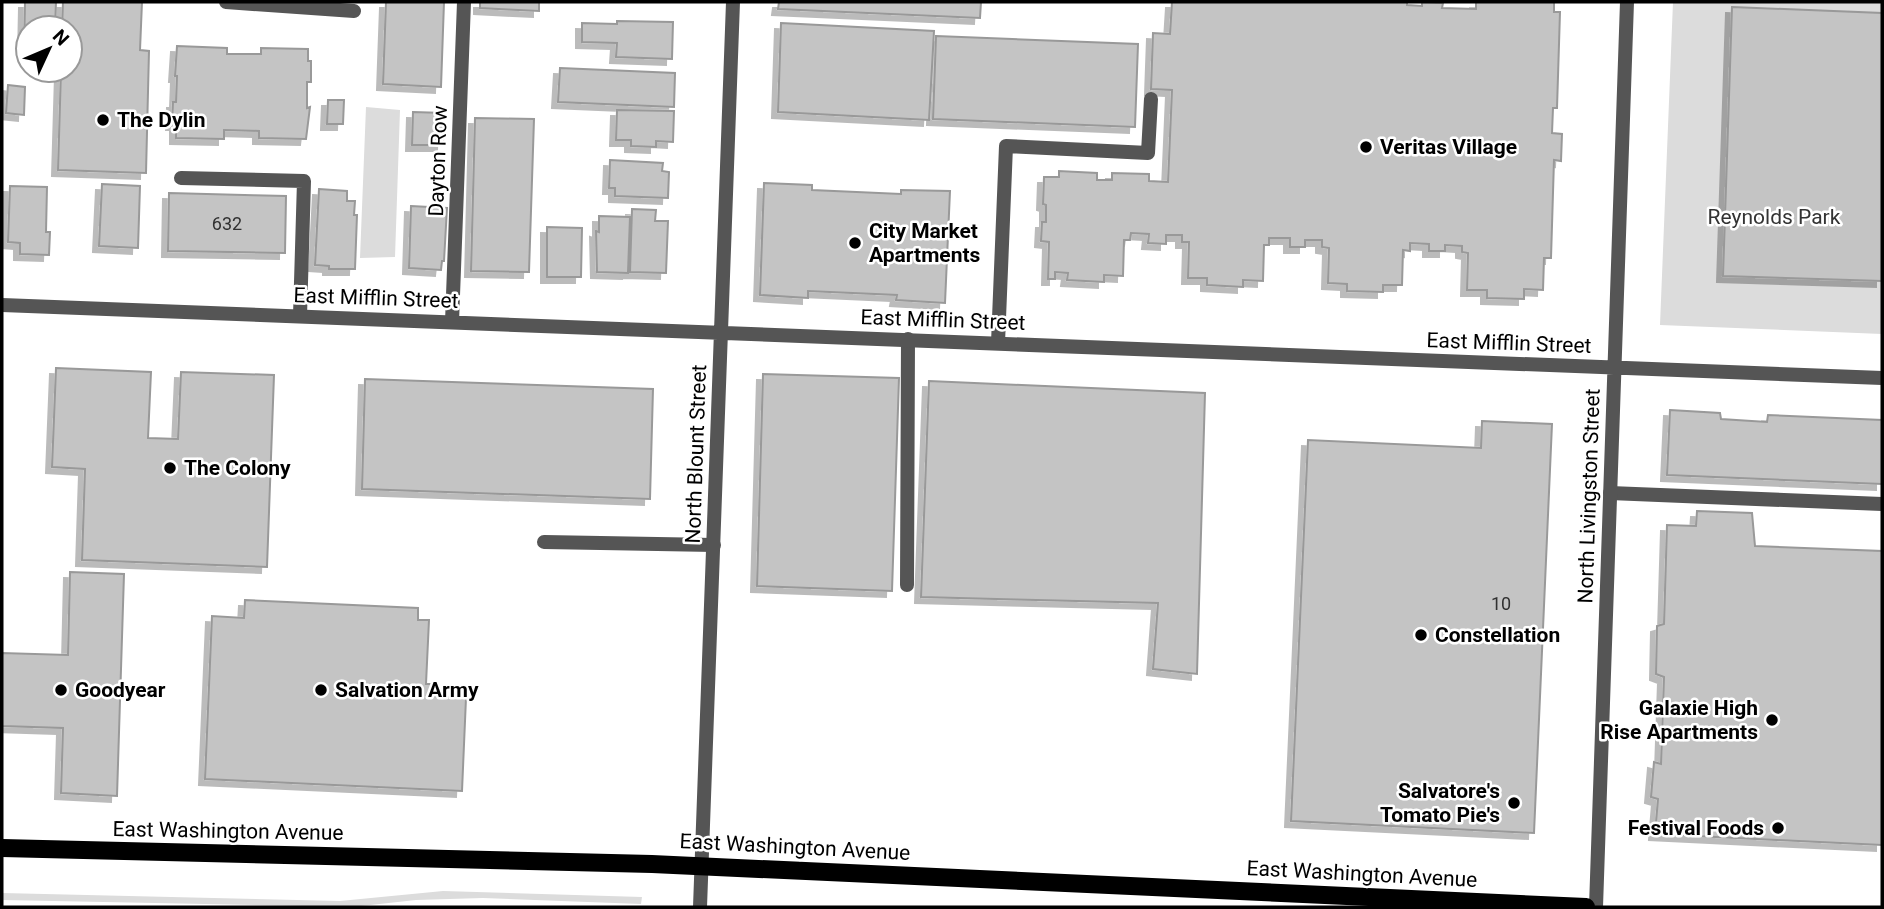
<svg xmlns="http://www.w3.org/2000/svg" width="1884" height="909" font-family="Roboto,sans-serif">
<style>
.green{fill:#dcdcdc}
.building{fill:#c4c4c4;stroke:#999;stroke-width:2;filter:url(#shadow)}
.lines{fill:none;stroke-linecap:round;stroke-linejoin:round}
.service{stroke:#555;stroke-width:14}
.minor{stroke:#555;stroke-width:14}
.primary{stroke:#000;stroke-width:18}
.poi-dot{fill:#000;stroke:#fff;stroke-width:2.5}
.labels{text-anchor:middle;dominant-baseline:central;stroke-width:5;stroke-linejoin:round;paint-order:stroke}
.number-label{font-size:18px;fill:#313131}
.poi-label{font-size:21px;font-weight:bold;fill:#000;stroke:#fff;text-anchor:start}
.street-label{font-size:21px;fill:#000;stroke:#fff}
.park-label{font-size:21px;fill:#333;stroke:#fff}
</style>
<defs>
<filter id="shadow"><feDropShadow dx="-6" dy="6" stdDeviation="0" flood-color="#0004"/></filter>
</defs>
<rect width="100%" height="100%" fill="#fff"/>
<path class="green" d="M1673,2H1882V334L1660,325Z
M366,107L400,110L395,257L360,258Z
M443,891L642,897L641,904L483,898L416,900L352,907L2,900V893L340,901Z"/>
<path class="building" d="M25,2H56L55,28H28V52H24Z
M63,2H142L140,50L149,51L146,173L58,170L61,70H70V28H62Z
M386,2H444L441,87L383,84Z
M480,2H539V11L480,8Z
M779,2H981L980,18L778,9Z
M1172,2H1407V5L1422,6V2L1443,3L1442,8L1476,9V2H1554V12H1560L1557,108H1553L1552,133L1562,134L1561,161L1554,160L1551,258H1544L1543,290L1524,289V299L1487,298V290H1467L1468,253L1462,252V246L1445,245V251H1429V244L1410,243V251L1403,250L1402,285H1383V292L1347,291V284L1328,283L1329,248L1322,247V240H1305V247H1290V238H1269V245H1264L1263,281L1243,280V287L1207,285V278H1188L1189,242H1182V235H1166V244L1148,243L1149,234L1131,233L1130,240H1124L1123,276L1104,275V282L1067,280L1068,273L1055,272V279H1048L1049,242L1041,241L1042,222H1046V205L1043,204L1044,177H1059V171L1097,173V180H1112V173L1149,174V181L1168,182L1172,90L1151,89L1153,33L1170,34Z
M1732,7L1882,13V281L1723,276Z
M617,21L673,22L672,59L616,57L617,43L582,42V23L617,24Z
M781,23L934,31L929,120L778,112Z
M936,36L1138,44L1135,127L933,119Z
M177,46L227,48V54H261V48L308,49V61H311V82H307V108L310,107L306,139L259,138V131L224,130V139L176,138V124H172L173,102H176L177,76H175Z
M560,68L675,73L674,107L558,102Z
M8,85L25,87L24,115L6,113Z
M328,100H344L343,124H327Z
M617,110L674,111L673,142L656,141V147L631,146V140H616Z
M413,112L444,113L443,145H412Z
M475,118L534,119L529,272L471,271Z
M610,160L663,163L662,171L669,172L668,198L615,196V188H609Z
M764,183L812,185V190L901,194V190L950,191L945,303L896,300L897,295L808,291V298L760,295Z
M102,184L140,186L138,248L99,246Z
M10,186L47,187L46,232H50L49,255L20,254V243L8,242Z
M319,189L347,191V201H355L354,215H357L355,269H329V266L315,265Z
M169,193L286,196L285,253L168,251Z
M411,206L447,208L444,261H442L441,270L409,268Z
M632,209L656,210L655,221H668L666,273L630,272Z
M599,216L630,217L628,273L597,272L596,231L599,232Z
M547,227L582,228L581,277H547Z
M56,368L151,372L148,438L178,439L181,372L274,375L267,567L82,560L85,469L52,467Z
M763,374L899,378L892,591L757,586Z
M365,379L653,389L650,499L362,489Z
M929,381L1205,393L1197,674L1153,669L1158,603L921,597Z
M1670,410L1720,413L1721,419L1767,422L1768,415L1882,420V484L1667,475Z
M1482,421L1552,424L1534,833L1291,821L1308,440L1481,448Z
M1697,511L1752,513L1755,546L1882,551V845L1655,834L1658,799L1651,797L1654,762L1661,764L1664,677L1656,674L1657,626L1664,624L1667,525L1696,526Z
M70,572L124,574L117,796L61,793L63,728L2,726V653L68,655Z
M245,600L418,608V620H429L426,684H433V696L466,698L462,791L205,779L212,616L244,618Z"/>
<g class="lines">
<path class="service" d="M226,2L354,11
M181,178L304,181L300,316
M998,343L1006,146L1148,153L1151,99
M1610,493L1882,504
M544,542L714,545
M907,585L908,339"/>
<path class="minor" d="M2,305L1882,378
M452,322L464,2
M700,907L733,2
M1596,907L1627,2"/>
<path class="primary" d="M2,848L652,864L1586,907"/>
</g>
<g class="poi-dot">
<circle cx="103" cy="120" r="7"/>
<circle cx="1366" cy="147" r="7"/>
<circle cx="855" cy="243" r="7"/>
<circle cx="170" cy="468" r="7"/>
<circle cx="1421" cy="635" r="7"/>
<circle cx="61" cy="690" r="7"/>
<circle cx="321" cy="690" r="7"/>
<circle cx="1772" cy="720" r="7"/>
<circle cx="1514" cy="803" r="7"/>
<circle cx="1778" cy="828" r="7"/>
</g>
<g class="labels">
<g class="number-label">
<text x="227" y="223">632</text>
<text x="1501" y="603">10</text>
</g>
<g class="poi-label">
<text x="117" y="120">The Dylin</text>
<text x="1380" y="147">Veritas Village</text>
<text x="869" y="231">City Market<tspan x="869" dy="24">Apartments</tspan></text>
<text x="184" y="468">The Colony</text>
<text x="1435" y="635">Constellation</text>
<text x="75" y="690">Goodyear</text>
<text x="335" y="690">Salvation Army</text>
<text x="1758" y="708" text-anchor="end">Galaxie High<tspan x="1758" dy="24">Rise Apartments</tspan></text>
<text x="1500" y="791" text-anchor="end">Salvatore's<tspan x="1500" dy="24">Tomato Pie's</tspan></text>
<text x="1764" y="828" text-anchor="end">Festival Foods</text>
</g>
<g class="street-label">
<text transform="translate(438 161) rotate(-88)">Dayton Row</text>
<text transform="translate(376 298) rotate(2)">East Mifflin Street</text>
<text transform="translate(943 320) rotate(2)">East Mifflin Street</text>
<text transform="translate(1509 343) rotate(2)">East Mifflin Street</text>
<text transform="translate(696 454) rotate(-88)">North Blount Street</text>
<text transform="translate(1589 496) rotate(-88)">North Livingston Street</text>
<text transform="translate(228 831) rotate(1)">East Washington Avenue</text>
<text transform="translate(795 847) rotate(3)">East Washington Avenue</text>
<text transform="translate(1362 874) rotate(3)">East Washington Avenue</text>
</g>
<g class="park-label">
<text x="1774" y="217">Reynolds Park</text>
</g>
</g>
<rect width="1884" height="909" fill="none" stroke="#000000" stroke-width="7"/>
<g transform="translate(49 49) rotate(46)"><circle r="33" fill="#ffffff" stroke="#999999" stroke-width="2"/>
<path d="M0-5L12 26L0 18L-12 26Z" fill="#000000"/>
<text y="-10" font-size="19" font-weight="bold" text-anchor="middle" fill="#000000">N</text>
</g>
</svg>
